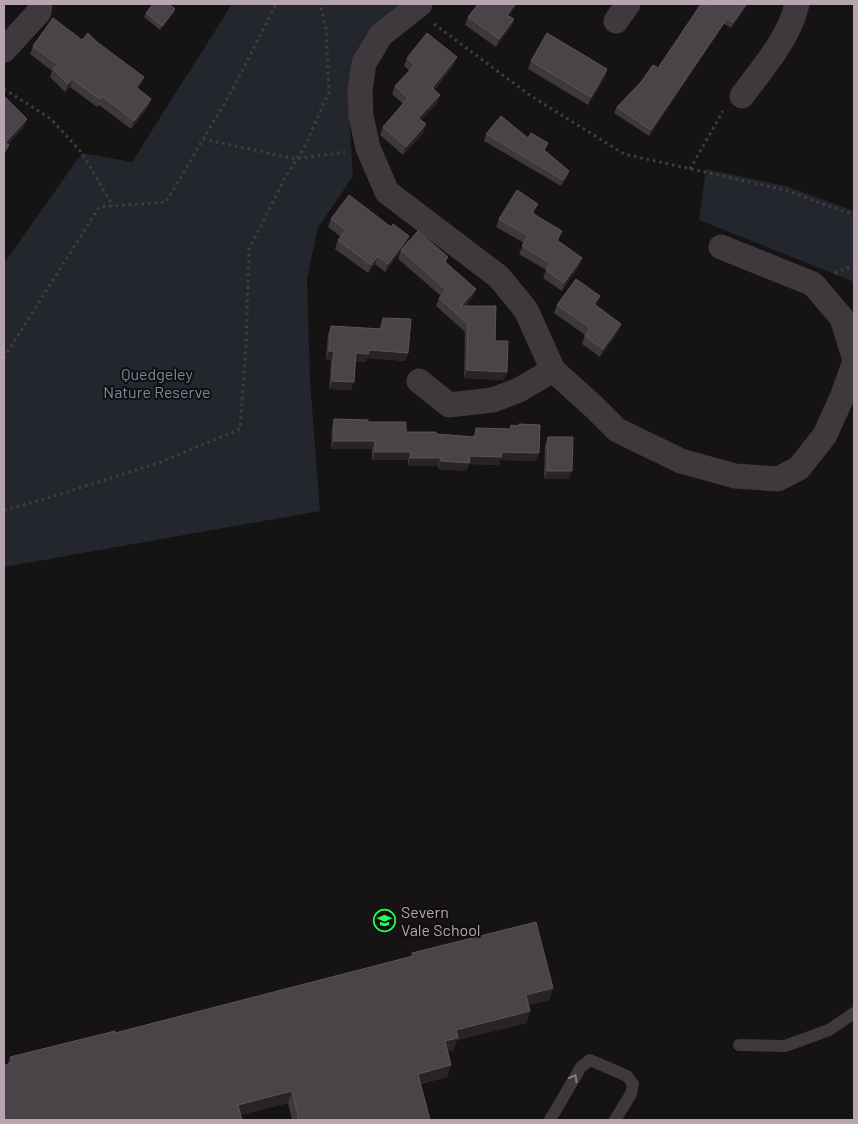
<svg xmlns="http://www.w3.org/2000/svg" width="858" height="1124" font-family="Barlow,sans-serif">
<style>
.green{fill:#23262d}
.lines{fill:none;stroke-linecap:round;stroke-linejoin:round}
.path{stroke:#433c41;stroke-width:3;stroke-dasharray:2.5 4;stroke-linecap:butt}
.lane{stroke:#3f383c;stroke-width:12}
.street{stroke:#3f383c;stroke-width:25}
.wall{fill:#3d383b}
.shaded-wall{fill:#282426}
.building{fill:#4a4448;stroke:#5b5358}
.oneway{stroke:#867982}
.labels{text-anchor:middle;dominant-baseline:central;stroke-width:4;stroke-linejoin:round;paint-order:stroke}
.park-label{font-size:16px;fill:#7a88a2;stroke:#100e0f}
.poi-label{font-size:16px;fill:#b6a4b1;stroke:#100e0f;text-anchor:start}
</style>
<rect width="100%" height="100%" fill="#151314"/>
<path class="green" d="M232,4L398,5L365,37L348,100L353,176L318,228L307,279L310,380L320,511L4,567V263L82,153L132,162Z
M706,169L786,186L854,211V282L699,220Z"/>
<g class="lines">
<path class="path" d="M434,24L531,96L624,154L785,190L854,215
M4,89L51,119L82,153L113,206
M203,139L296,159L345,152
M690,169L723,111
M835,273L854,265
M4,358L99,207L166,202L234,87L276,4
M4,510L45,499L161,462L240,429L246,347L249,249L285,178L305,146L329,92L326,28L320,4"/>
<path class="lane" d="M739,1045L785,1046L829,1030L854,1013
M550,1120L581,1067L590,1060L627,1076L633,1084L631,1094L615,1120"/>
<path class="street" d="M420,4L381,35L364,63L360,91L361,116L368,148L387,192L499,277L526,310L553,370L594,407L617,430L681,461L735,476L778,479L799,468L825,435L842,397L854,364
M616,21L628,4
M4,50L39,12L40,4
M742,96C763,67 789,39 797,4
M721,247L813,284L842,318L854,357
M419,381L449,405L493,400L519,390L553,370"/>
</g>
<path class="wall" d="M748,4L731,28L724,24L649,136L614,113L617,107L658,68L708,6Z
M146,13H174L160,30L144,17Z
M509,16L514,19L511,27L496,47L465,25L468,17Z
M82,40L141,85L138,88L151,99L148,107L131,129L99,105L97,107L70,87L65,92L50,77L52,71L30,54L33,46Z
M407,58L454,65L434,90L440,95L437,103L421,120L426,124L423,133L403,155L380,135L383,127L403,104L392,94L395,86L410,71L404,66Z
M531,61L607,69L605,77L588,105L528,69Z
M486,134L545,151L569,171L567,177L561,186L484,141Z
M535,212L534,214L559,239L558,241L579,266L562,291L543,278L546,270L519,254L524,243L496,227L499,219Z
M331,219L406,244L385,272L375,264L368,273L335,249L338,240L341,237L328,227Z
M401,250L448,257L446,262L473,297L465,306L495,341L504,380L464,378L465,332L436,306L439,298L441,296L398,259Z
M597,304L596,306L621,324L618,332L600,357L582,344L585,335L554,313L557,305Z
M383,318L408,353L405,361L367,358L366,362L356,361L351,390L329,389L331,360H326L328,334L331,326L379,329L380,326Z
M334,419L368,422L406,432L473,437L476,428L510,429L511,425L536,461L500,460L499,465L469,464L466,471L438,469V466H408V460H372V449H331L332,427Z
M548,437L569,479H544L545,445Z
M412,953L553,988L549,1000L528,1005L530,1011L526,1023L457,1040L453,1050L448,1051L451,1065L447,1077L420,1084L430,1120H292L288,1103L240,1115L242,1120H4L8,1064L10,1057L115,1033L411,957Z"/>
<path class="shaded-wall" d="M515,4H518L504,23L507,15Z
M746,4H748L731,28L733,23Z
M175,9L174,13L160,30L162,26Z
M727,18L724,24L649,136L651,130Z
M514,19L511,27L496,47L499,39Z
M457,57L454,65L430,96L432,88Z
M607,69L605,77L588,105L591,97Z
M144,77L141,85L133,95L136,87Z
M72,79L70,87L65,92L68,84Z
M440,95L437,103L415,126L418,118Z
M151,99L148,107L131,129L134,121Z
M27,119L24,127L4,149L5,143Z
M426,124L423,133L403,155L406,147Z
M569,171L567,177L561,186L563,180Z
M409,236L406,244L385,272L388,264Z
M378,256L375,264L368,273L371,265Z
M582,258L579,266L562,291L564,283Z
M476,289L473,297L458,314L461,306Z
M600,296L597,304L591,312L594,304Z
M621,324L618,332L600,357L603,349Z
M369,350L408,353L405,361L367,358L366,362L353,361L356,353Z
M329,351H334L331,360H326Z
M467,370L507,372L504,380L464,378Z
M332,381L354,382L351,390L329,389Z
M334,441H375L372,449H331Z
M375,452H411L408,460H372Z
M502,452L539,453L536,461L500,460L499,465L469,464L466,471L438,469L441,461L470,456Z
M410,458H441L438,466H408Z
M547,471H572L569,479H544Z
M553,988L549,1000L521,1007L526,995Z
M530,1011L526,1023L457,1040L453,1050L441,1053L445,1041L456,1030Z
M451,1065L447,1077L413,1085L418,1074Z
M292,1091L288,1103L233,1117L238,1105Z"/>
<path class="building" d="M153,4H169L175,9L162,26L146,13Z
M478,4H515L507,15L514,19L499,39L468,17Z
M701,4H705L708,6L709,4H746L733,23L727,18L651,130L617,107L641,82L653,65L658,68Z
M53,18L82,40L88,33L97,42L144,77L136,87L151,99L134,121L102,96L100,99L72,79L68,84L53,69L58,65L33,46Z
M427,33L457,57L432,88L440,95L418,118L426,124L406,147L383,127L408,98L395,86L415,65L407,58Z
M547,33L607,69L591,97L531,61Z
M4,96L27,119L5,143L9,145L4,153Z
M501,116L528,138L531,133L548,143L544,150L569,171L563,180L486,134Z
M517,190L538,204L532,213L562,231L557,240L582,258L564,283L546,270L550,263L522,246L528,236L499,219Z
M349,195L391,227L393,224L409,236L388,264L378,256L371,265L338,240L346,230L331,219Z
M418,231L448,257L444,261L476,289L461,306H496L495,341H508L507,372L467,370L468,324L439,298L446,290L401,250Z
M576,279L600,296L594,304L621,324L603,349L585,336L590,328L557,305Z
M383,318L411,319L408,353L369,350L368,354L356,353L354,382L332,381L334,351H329L331,326L382,329Z
M334,419L368,420V422H406V432H436V434L476,437V428L511,429V425L519,426V424L540,425L539,453L502,452L501,457L470,456L469,463L441,461V458H410L411,452H375V441H334Z
M548,437H573L572,471H547Z
M536,922L553,988L526,995L530,1011L456,1030L458,1038L445,1041L451,1065L418,1074L430,1120H299L292,1091L238,1105L242,1120H4V1065L12,1063L10,1057L115,1031V1033L413,956L412,953Z"/>
<defs><path id="oneway-chevron" d="M-2-3.5L2.5 0L-2 3.5" fill="none" stroke-width="1.6" stroke-linecap="round" stroke-linejoin="round" transform="scale(1.25)"/></defs>
<use class="oneway" href="#oneway-chevron" transform="translate(574 1078) rotate(-60)"/>
<defs>
<symbol id="school-ring" viewBox="-11 -11 22 22"><circle r="9.5" fill="#100e0f" stroke="#28f95c" stroke-width="1.5"/><path d="M0-5L7-2L0 1L-7-2ZM-4 1L0 2.5L4 1V4Q0 6-4 4Z" fill="#28f95c"/></symbol>
</defs>
<g fill-rule="evenodd">
<use href="#school-ring" x="372" y="908" width="25" height="25"/>
</g>
<g class="labels">
<g class="park-label">
<text x="157" y="373">Quedgeley<tspan x="157" dy="18">Nature Reserve</tspan></text>
</g>
<g class="poi-label">
<text x="401" y="911">Severn<tspan x="401" dy="18">Vale School</tspan></text>
</g>
</g>
<rect width="858" height="1124" fill="none" stroke="#b6a4b1" stroke-width="10"/>
</svg>
